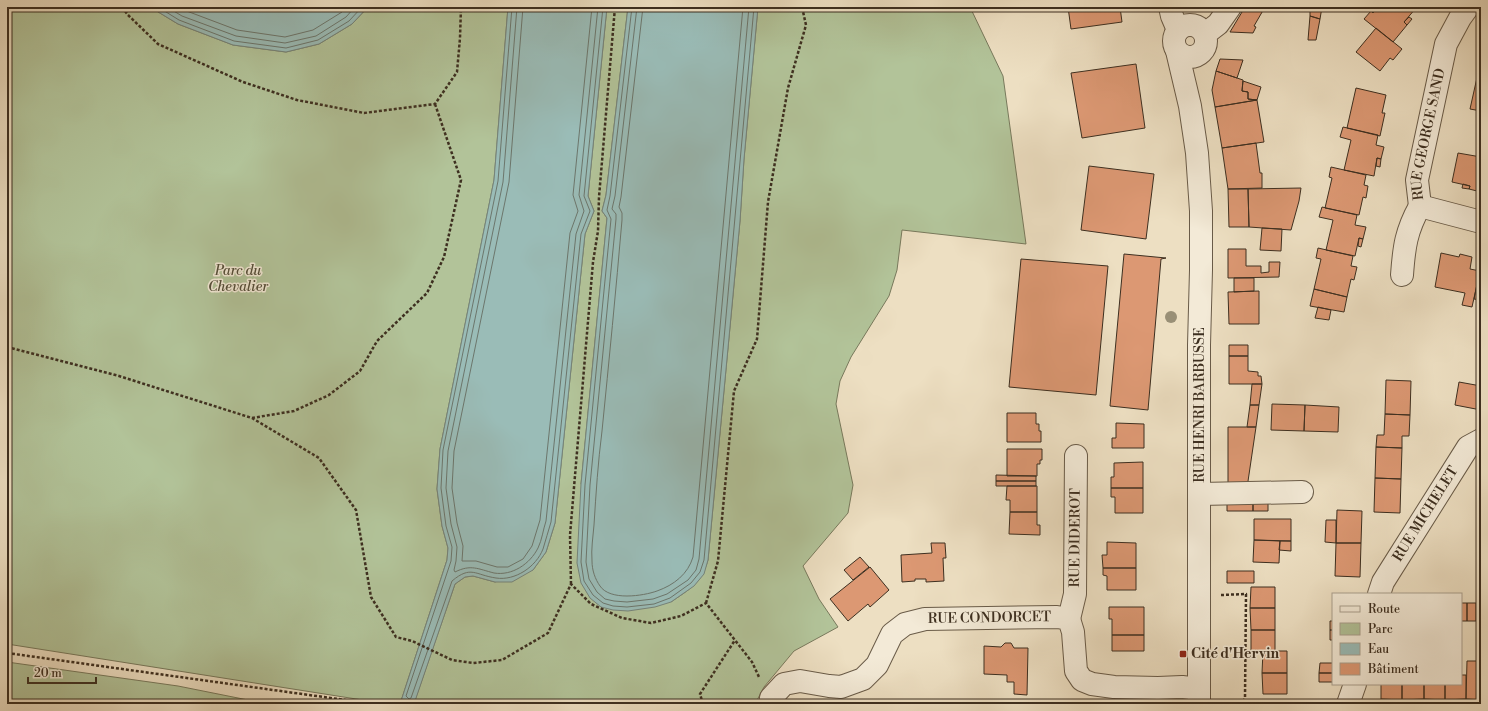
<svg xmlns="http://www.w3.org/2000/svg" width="1488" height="711" font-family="'Libre Bodoni',serif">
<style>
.green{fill:#b2c399;stroke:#78795c}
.water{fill:#9abcb7;stroke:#75847b}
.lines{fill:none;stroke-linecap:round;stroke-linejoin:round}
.shore{stroke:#6c766c;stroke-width:1}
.building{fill:#dc9873;stroke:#3d2f20}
.minor-casing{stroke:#695b48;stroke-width:24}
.path{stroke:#3d2f20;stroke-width:2.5;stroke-dasharray:3 2;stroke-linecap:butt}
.minor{stroke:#f3ead7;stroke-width:22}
.tree{fill:#998f76}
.poi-dot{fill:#8f2418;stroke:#f3ead7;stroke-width:1.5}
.labels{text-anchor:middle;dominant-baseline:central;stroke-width:3;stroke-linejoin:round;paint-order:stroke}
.street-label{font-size:14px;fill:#3d2f20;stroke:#f3ead7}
.park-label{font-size:14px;font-style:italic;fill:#544d38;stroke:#f3ead7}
.poi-label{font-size:14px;font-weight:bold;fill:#3d2f20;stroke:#f3ead7;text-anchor:start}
</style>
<rect width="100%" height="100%" fill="#eddfc2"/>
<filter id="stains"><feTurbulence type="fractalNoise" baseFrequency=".005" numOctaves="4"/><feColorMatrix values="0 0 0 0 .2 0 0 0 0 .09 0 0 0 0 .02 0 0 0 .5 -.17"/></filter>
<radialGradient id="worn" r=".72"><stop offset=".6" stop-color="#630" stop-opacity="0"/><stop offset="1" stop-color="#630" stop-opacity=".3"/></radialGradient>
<path class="green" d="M7,7H150L178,24L233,45L286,52L319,44L352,24L368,7H508L494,180L440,449L437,489L442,526L448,548L447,560L401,701L414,703L455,584L465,577L473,576L495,582L533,570L546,552L555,523L585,234L594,211L588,196L607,7H628L606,195L602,211L607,218L581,484L671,602C691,588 701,584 708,560L740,221L744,159L758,7H970L1003,76L1026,244L902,230L897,270L889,296L851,357L840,381L836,404L853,485L848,513L803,566L819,599L838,627L794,651L764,687L755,704H388L7,644Z
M7,662L178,686L268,704H7Z"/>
<path class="water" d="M150,7H368L352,24L319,44L286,52L233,45L178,24Z
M508,7H607L588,196L594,211L585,234L555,523L546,552L533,570L512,582H495L473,576L465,577L455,584L414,704L401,701L447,560L448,548L442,526L437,489L440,449L494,180Z
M628,7H758L744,159L740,221L708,560L704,574L694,586L671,602L655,607L628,611L613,610L601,607L590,598L581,583L577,563L581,484L607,218L602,211L606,195Z"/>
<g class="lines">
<path class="shore" d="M158,7L179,20L234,41L286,48L318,40L349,21L362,7
M167,7L182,16L236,36L285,43L316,36L346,17L355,7
M179,7L184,10L237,30L285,37L313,30L342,12L347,7
M512,7L498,181L443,450L441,488L446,526L452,547L451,561L406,696L409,699L411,698L452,581C471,565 475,575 496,578C515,581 536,567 543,549C546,540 548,531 551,522L581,234L590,211L584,196L603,7
M517,7L503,182L448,451L446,488L451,524L457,547L456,561L454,570L455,572C471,564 478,569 494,573C512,576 530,564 538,548C542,540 543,530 546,521L576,234L584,211L579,195L598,7
M523,7L509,182L454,451L452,488L457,523L463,546L462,561H476L497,567H508L523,559L532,546L540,520L570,233L578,211L573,195L592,7
M632,7L610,196L607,210L611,219L585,485L581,562L584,581L593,595L603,603L613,606L627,607L654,604L670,598L691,583L700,572L704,560L754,7
M637,7L615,196L612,209L616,214V219L590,485L586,562L589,579L597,592L605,599L614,601L627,602L653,599L667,594L688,580L696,570L699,559L749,7
M643,7L621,197L619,207L622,213V220C616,290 609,361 602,431C598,462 596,493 594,525C593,537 591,549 592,561C592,570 595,579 600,586C610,601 643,596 657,591C674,585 688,574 693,557L743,7"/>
</g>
<path class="building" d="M1068,7H1094V8L1120,7L1122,22L1071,29Z
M1245,7H1265L1254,26L1256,27L1253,33L1230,32Z
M1310,7H1322L1320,19L1310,16Z
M1378,7H1415L1416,8L1404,22L1407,25L1393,42L1364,19L1371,11L1373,13Z
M1310,16L1320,19L1316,40H1308Z
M1409,17L1412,19L1407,25L1404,22Z
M1376,28L1402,49L1393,60L1390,58L1380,71L1356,52Z
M1220,59L1243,60L1237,78L1216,71Z
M1481,62V83L1476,82Z
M1136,64L1145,128L1082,138L1071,73Z
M1216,71L1243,80L1242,91L1248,92V99L1257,100L1215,107L1212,90Z
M1243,81L1261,87L1257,100L1248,99V92L1242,91Z
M1476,82L1481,83V111L1470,109Z
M1356,88L1386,95L1382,113H1385L1380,136L1347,128Z
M1257,100L1264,142L1222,148L1215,107Z
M1343,127L1378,135L1376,145L1384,147L1381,159L1377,158L1374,176L1344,170L1351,140L1340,137Z
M1256,143L1260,173H1262V188L1228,189L1222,148Z
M1458,153L1481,157V192L1469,189L1470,186L1452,182Z
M1377,158L1381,159L1380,167L1376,166Z
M1089,166L1154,174L1146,239L1081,230Z
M1331,167L1366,175L1364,185L1368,186L1366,198L1363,197L1359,215L1325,208L1332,178L1329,177Z
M1463,184L1470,186L1469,189L1462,188Z
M1301,188L1299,201L1291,230L1249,227L1248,189Z
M1228,189H1248L1249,227H1229Z
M1322,207L1357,215L1355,225L1366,227L1363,239L1359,238L1355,256L1326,250L1333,220L1319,217Z
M1262,228L1282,229L1281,251L1260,250Z
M1359,238L1363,239L1361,247L1358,246Z
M1318,248L1353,256L1351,266L1357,267L1354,280L1351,279L1347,297L1314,289L1321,259L1316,258Z
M1228,249H1246V266H1261V273L1269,272V262H1280L1279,277L1228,278Z
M1441,253L1459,257L1460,254L1472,257L1470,269L1480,271L1472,307L1462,305L1465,293L1435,287Z
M1124,254L1166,258L1161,259L1148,410L1110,406Z
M1021,259L1108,266L1096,395L1009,387Z
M1480,270H1481V300L1474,299Z
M1234,278H1254V291L1234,292Z
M1314,289L1347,297L1344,312L1310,306Z
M1259,291V324H1229L1228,292Z
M1318,307L1331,310L1329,320L1315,318Z
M1229,345H1248V356H1229Z
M1229,356H1248V371L1258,372V376H1261L1262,384H1229Z
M1386,380L1411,381L1410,415L1385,414Z
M1459,382L1481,386V410L1455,405Z
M1252,384H1262L1259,405H1250Z
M1272,404L1305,405L1304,431L1271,430Z
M1250,405H1259L1256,427H1247Z
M1305,405L1339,407L1338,432L1304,431Z
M1007,413H1036V424H1039V431H1041V442H1007Z
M1385,414L1410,415L1409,436H1402V448L1376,447L1377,435H1384Z
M1116,423L1144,424V448H1112V438H1116Z
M1228,427H1256L1247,488L1228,487Z
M1376,447L1402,448L1401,479L1375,478Z
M1007,449H1042V460H1040V464H1037V476H1007Z
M1143,462V488H1111V477H1114V463Z
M996,475L1036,476V481H996Z
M1375,478L1401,479L1400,513L1374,512Z
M996,481H1036V486H996Z
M1007,486H1037V512H1010V500H1006Z
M1111,488H1143V513H1115V497H1111Z
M1227,500L1253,501V511H1227Z
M1253,501H1268V511H1253Z
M1337,510L1362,511L1361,543H1336Z
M1010,512H1037V525H1040V535L1009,534Z
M1254,519H1291V541L1254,540Z
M1326,520H1336V543L1325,542Z
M1254,540L1280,541L1279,563L1253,562Z
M1280,541H1291V551L1279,550Z
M1107,542L1136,543V568H1103L1102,555H1107Z
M931,543H945L946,558H943L944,581L926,582V579H915V581L902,582L901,555L932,553Z
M1336,543H1361L1360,577L1335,576Z
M860,557L869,567L853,580L844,570Z
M870,567L889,590L870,607L868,604L848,621L830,599Z
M1103,568H1136V590H1107V576L1103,575Z
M1227,571H1254V583H1227Z
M1251,587H1275V608H1250Z
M1461,603H1467V621H1461Z
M1467,603H1476V621H1467Z
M1109,607H1144V635H1112V619H1109Z
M1250,608H1275V630H1251Z
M1330,621H1333V630H1330Z
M1251,630H1275V651L1251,652Z
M1330,630H1333V640H1330Z
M1112,635H1144V651H1112Z
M1005,643H1011L1014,648H1028L1027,695L1014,694V682H1007V675L984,674V646L1001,647Z
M1263,651H1287V673H1262Z
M1467,661H1481V700L1466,699Z
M1320,663H1333V673H1319Z
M1262,673H1287V694H1263Z
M1319,673H1333V682H1319Z
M1461,675H1466V699L1445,700V684H1461Z
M1381,684H1402V700L1381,699Z
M1402,684H1424V699L1402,700Z
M1424,684H1445V700L1424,699Z"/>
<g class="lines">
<defs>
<g id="minor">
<path d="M1170,7L1172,16L1178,30"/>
<circle cx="1190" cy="41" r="16"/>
<path d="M1205,34L1218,24L1230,7"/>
<path d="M1177,51L1190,106L1197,153L1201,211V270L1199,345V704"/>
<path id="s1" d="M1420,206L1417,180L1446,44L1460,18L1468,7"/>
<path d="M1420,206L1481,222"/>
<path d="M1402,275C1404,247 1406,231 1420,206"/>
<path d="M1200,494L1302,492"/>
<path id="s2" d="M1379,594L1383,582L1468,447L1481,440"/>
<path id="s3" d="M1069,619L1075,594L1076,456"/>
<path id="s4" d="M770,704L771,698L784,684L800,681L829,686L841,687L863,679L877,665L892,634L905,624L925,619L1057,617L1069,619L1073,632L1076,671L1082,680L1092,684L1114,687L1158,688L1182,687L1199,689"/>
<path d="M1348,704L1355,684"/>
</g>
</defs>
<use href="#minor" class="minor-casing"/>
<path class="path" d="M122,7L128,15L158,44L243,82L297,100L364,113L435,104L457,72L460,38L461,7
M7,347L119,376L252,418L319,458L356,510L371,597L396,637L412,641L452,660L473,663L502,660L548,633L571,584L591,604L622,618L651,623L681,616L706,603L752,662L759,677
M252,418L294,411L329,395L360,371L377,341L427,293L444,257L461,180L435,104
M571,584L570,535L593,262L598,231L599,197L615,7
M1221,595L1246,594L1245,698L1242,704
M706,603L718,561L734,391L757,339L768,202L788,88L806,25L802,7
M7,653L374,704
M703,704L700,694L735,640"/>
<use href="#minor" class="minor"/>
</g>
<circle class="tree" cx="1171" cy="317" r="6"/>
<rect class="poi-dot" x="1179" y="650" width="8" height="8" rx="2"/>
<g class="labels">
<g class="street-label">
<text stroke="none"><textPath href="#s1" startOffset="73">RUE GEORGE SAND</textPath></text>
<text transform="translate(1200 405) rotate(-90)">RUE HENRI BARBUSSE</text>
<text stroke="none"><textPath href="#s2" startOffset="93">RUE MICHELET</textPath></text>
<text stroke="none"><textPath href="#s3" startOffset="82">RUE DIDEROT</textPath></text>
<text stroke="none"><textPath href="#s4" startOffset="262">RUE CONDORCET</textPath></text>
</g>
<g class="park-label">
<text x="238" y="271">Parc du<tspan x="238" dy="16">Chevalier</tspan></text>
</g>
<g class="poi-label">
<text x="1191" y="654">Cité d'Hervin</text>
</g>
</g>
<rect width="1488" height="711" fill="none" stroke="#eddfc2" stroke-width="24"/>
<rect x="8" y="8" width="1472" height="695" fill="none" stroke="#3d2f20" stroke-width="2"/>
<rect x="12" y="12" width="1464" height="687" fill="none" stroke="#3d2f20"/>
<rect x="1332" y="593" width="130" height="92" fill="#f3ead7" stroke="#aa9f8e"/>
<rect x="1340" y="606" width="20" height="6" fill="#f3ead7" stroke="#aa9f8e"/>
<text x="1368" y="613" font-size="12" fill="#3d2f20">Route</text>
<rect x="1340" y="623" width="20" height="12" fill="#b2c399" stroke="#aa9f8e"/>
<text x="1368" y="633" font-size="12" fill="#3d2f20">Parc</text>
<rect x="1340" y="643" width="20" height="12" fill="#9abcb7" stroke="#aa9f8e"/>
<text x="1368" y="653" font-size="12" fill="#3d2f20">Eau</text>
<rect x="1340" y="663" width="20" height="12" fill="#dc9873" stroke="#aa9f8e"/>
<text x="1368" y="673" font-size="12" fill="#3d2f20">Bâtiment</text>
<path d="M28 677v6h68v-6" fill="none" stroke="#3d2f20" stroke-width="2"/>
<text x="34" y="677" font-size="12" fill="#3d2f20" stroke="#f3ead7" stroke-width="3" paint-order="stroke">20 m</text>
<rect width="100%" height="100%" filter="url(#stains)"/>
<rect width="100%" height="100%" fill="url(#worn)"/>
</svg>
